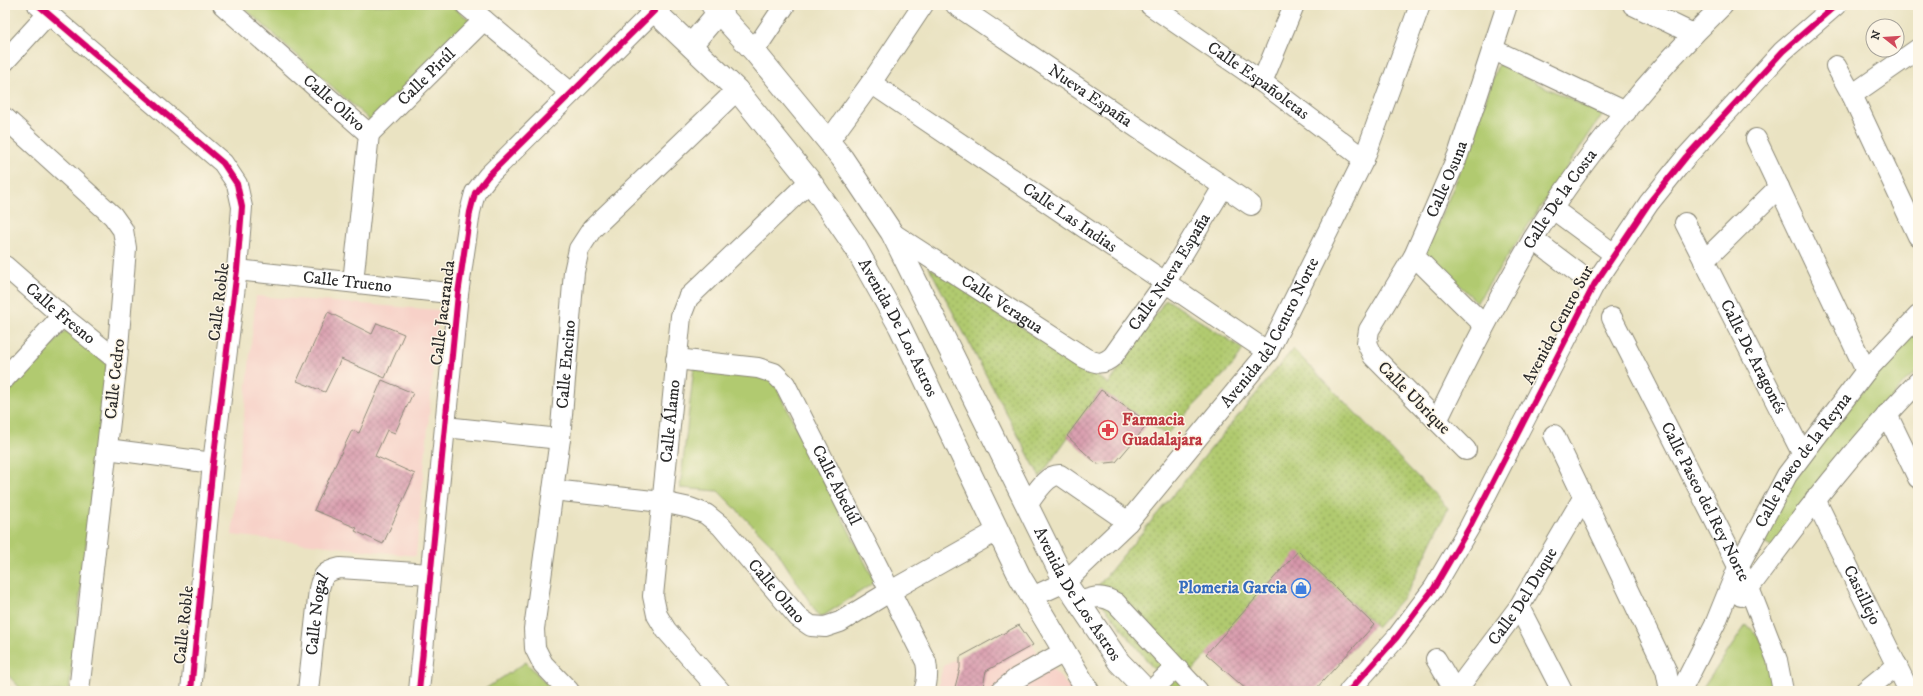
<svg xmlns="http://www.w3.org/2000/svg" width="1923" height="696" font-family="'IM FELL DW Pica',serif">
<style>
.built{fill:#f7d1c8}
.grass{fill:url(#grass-dots);stroke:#6e7a4e}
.park{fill:#b1ca70;stroke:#6e7a4e}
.building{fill:url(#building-cross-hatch)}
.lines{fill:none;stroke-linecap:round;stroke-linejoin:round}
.minor-casing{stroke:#8a8776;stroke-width:22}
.major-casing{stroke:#8a8776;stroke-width:24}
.minor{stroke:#fff;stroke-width:20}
.major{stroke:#fff;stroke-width:22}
.cycleway-casing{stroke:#fcf5e5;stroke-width:8}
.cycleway{stroke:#d6006c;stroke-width:6}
.labels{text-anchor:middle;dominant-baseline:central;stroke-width:3;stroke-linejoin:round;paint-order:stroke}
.street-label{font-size:17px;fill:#2b2b2b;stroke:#fcf5e5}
.health-label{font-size:17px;font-weight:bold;fill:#be3a42;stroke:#fcf5e5;text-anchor:start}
.shop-label{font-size:17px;font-weight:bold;fill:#366cbe;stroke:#fcf5e5;text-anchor:end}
</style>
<defs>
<pattern id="grass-dots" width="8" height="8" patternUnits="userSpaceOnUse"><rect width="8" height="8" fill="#b1ca70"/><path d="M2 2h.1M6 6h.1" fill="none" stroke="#90a45c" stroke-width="1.8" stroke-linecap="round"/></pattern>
<pattern id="building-cross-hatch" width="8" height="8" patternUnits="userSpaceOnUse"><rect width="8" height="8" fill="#d797ab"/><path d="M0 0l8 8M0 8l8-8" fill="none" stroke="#af7b8b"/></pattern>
</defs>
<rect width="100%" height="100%" fill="#fcf5e5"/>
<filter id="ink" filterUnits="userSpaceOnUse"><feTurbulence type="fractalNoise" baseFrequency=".025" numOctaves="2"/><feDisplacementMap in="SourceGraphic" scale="8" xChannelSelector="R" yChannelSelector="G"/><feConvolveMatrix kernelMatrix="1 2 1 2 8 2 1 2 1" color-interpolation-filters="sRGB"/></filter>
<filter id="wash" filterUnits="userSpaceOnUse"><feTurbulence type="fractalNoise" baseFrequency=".012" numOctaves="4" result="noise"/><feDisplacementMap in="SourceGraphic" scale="16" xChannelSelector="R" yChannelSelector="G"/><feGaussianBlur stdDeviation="0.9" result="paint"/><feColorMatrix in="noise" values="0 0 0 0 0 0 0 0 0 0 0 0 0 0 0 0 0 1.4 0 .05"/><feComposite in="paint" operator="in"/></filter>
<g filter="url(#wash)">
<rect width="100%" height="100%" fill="#eae3c2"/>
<path class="built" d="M256,296L439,310L416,556L232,535Z
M1019,625L1041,657L1073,691H937L943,666Z"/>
<path class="grass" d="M929,267L1109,384L1166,299L1243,349L1234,364L1166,435L1101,390L1040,477Z
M1293,349L1448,508L1407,593L1377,627L1298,552L1175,691H1171L1093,592Z"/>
<path class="park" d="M241,5H451L472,22L373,123Z
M1498,64L1602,115L1477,302L1425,253L1464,163Z
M1918,328V370L1905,382L1774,549L1762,541L1787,492L1818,442Z
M66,330L107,364L69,691H23L5,672V397Z
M694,368L770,375L875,582L820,618L775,548L718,491L680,488Z
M1746,625C1768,639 1770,667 1775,691H1701Z
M526,662L553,691H482Z"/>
<g id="blocks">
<path class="building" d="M328,312L372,334L377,323L404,334L385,378L341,359L325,392L297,381Z
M382,380L413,393L395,433L387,430L375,456L415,474L383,544L355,531L357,528L314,510L352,430L359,433Z
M1101,390L1149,423L1116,462L1097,464L1067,436Z
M1298,551L1374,625L1314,691H1248L1206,654Z
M1019,625L1033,645L986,671L982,691H954L960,668V657Z"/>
</g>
</g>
<g filter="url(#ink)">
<use href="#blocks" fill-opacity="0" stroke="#8a8776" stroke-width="1"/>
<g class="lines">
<defs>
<g id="minor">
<path d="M38,5L223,163L237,184L242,207L237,270L213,463L191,691"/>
<path id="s1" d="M223,5L369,134L353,282"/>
<path d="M466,5L571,93"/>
<path id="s2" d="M956,5L1251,205"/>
<path id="s3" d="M1150,5L1262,82L1364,159"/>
<path d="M1633,5L1693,34"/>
<path d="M1494,50L1626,112"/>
<path d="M754,51L785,5"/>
<path d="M5,61L48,14"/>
<path d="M1836,66L1852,95L1918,236"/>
<path d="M1262,82L1294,5"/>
<path id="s4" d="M871,83L1268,352"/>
<path d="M1852,95L1918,49"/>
<path d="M5,118L113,216L123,230L126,248L117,360L79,691"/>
<path id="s5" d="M369,134L484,20"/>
<path d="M1756,139L1866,371"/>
<path d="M828,142L871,83L923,5"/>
<path d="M1553,209L1614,254"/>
<path id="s6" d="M1685,223L1802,453"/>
<path id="s7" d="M892,233L1085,358C1097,364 1103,365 1113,356L1165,283L1223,187"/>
<path d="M1533,239L1594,285"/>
<path d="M1414,256L1484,325"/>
<path d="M1704,261L1779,187"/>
<path id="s8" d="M5,266L62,316L117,360"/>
<path id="s9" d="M237,270L458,294"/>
<path id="s10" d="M1612,318L1749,588L1777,660L1783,691"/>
<path id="s11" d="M676,359L758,368L774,373L785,384L926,662C928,673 928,681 924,691"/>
<path d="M5,378L62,316"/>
<path d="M1887,414L1918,478"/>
<path id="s12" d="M1437,421C1467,359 1498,298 1533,239C1583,157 1654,72 1723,5"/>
<path d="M445,427L560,439"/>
<path d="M1554,435L1666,670L1670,691"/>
<path d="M107,449L213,463"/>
<path id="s13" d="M1466,450L1373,356L1367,343L1369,330L1414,256L1458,155L1507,5"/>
<path id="s14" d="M553,490L662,502L690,508L706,514L721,526L798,617L811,626L825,627L840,622L889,592L997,531"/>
<path id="s15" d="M1815,499L1909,691"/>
<path d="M1027,505C1035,495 1046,474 1060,475L1128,522"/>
<path d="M1741,596L1749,588C1802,516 1856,446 1918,382"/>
<path id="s16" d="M1032,597L1065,582L1128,522L1268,352L1364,159L1420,5"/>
<path d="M1079,602C1094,597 1101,594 1116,603L1198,691"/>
<path d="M1519,607L1562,691"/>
<path d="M1436,659L1455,691"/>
<path id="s17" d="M308,691L319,589C322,575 326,571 340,568L430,574"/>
<path d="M419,691L458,294L470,212L475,193L488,176L655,10"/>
<path id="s18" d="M569,691L543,664L535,648L534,629L560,439L574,272L579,249L592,229L737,90"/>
<path id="s19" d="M720,691L666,630L657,615L653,596L681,316L688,298L810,181"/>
<path d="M1001,691L1017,678L1064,652"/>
<path d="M1151,691L1175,668"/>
<path d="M1349,691L1397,637L1434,588L1469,528L1594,285L1649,203L1686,157L1783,51L1836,5"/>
<path id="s20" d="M1456,691L1519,607L1583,498"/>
<path id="s21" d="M1681,691L1716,622L1739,565L1787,475L1866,371L1918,316"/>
<path d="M1865,691L1897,665"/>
</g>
<g id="major">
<path id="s22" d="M648,5L737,90L810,181L854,245L900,327L1020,577L1088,691"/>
<path id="s23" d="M712,5L754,51L842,158L892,233L1065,582L1119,662L1147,691"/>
<path d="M691,45L719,12"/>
</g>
</defs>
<use href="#minor" class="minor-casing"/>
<use href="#major" class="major-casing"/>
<use href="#minor" class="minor"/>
<use href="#major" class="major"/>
<defs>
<path id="cycleway" d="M38,5L223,163L237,184L242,207L237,270L213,463L191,691
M419,691L458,294L470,212L475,193L488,176L655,10
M1349,691L1397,637L1434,588L1469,528L1594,285L1649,203L1686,157L1783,51L1836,5"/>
</defs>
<use href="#cycleway" class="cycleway-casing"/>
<use href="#cycleway" class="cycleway"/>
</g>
</g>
<defs>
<symbol id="pharmacy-ring" viewBox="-11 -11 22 22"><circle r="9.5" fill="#fcf5e5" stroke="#e0444e" stroke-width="1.5"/><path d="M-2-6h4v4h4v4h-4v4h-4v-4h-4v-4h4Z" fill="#e0444e"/></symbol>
<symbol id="shop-ring" viewBox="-11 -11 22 22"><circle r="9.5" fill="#fcf5e5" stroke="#3f7fe0" stroke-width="1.5"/><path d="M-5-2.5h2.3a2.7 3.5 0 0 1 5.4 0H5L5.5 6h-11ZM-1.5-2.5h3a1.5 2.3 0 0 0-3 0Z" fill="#3f7fe0"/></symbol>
</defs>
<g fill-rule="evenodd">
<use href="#pharmacy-ring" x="1097" y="419" width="22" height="22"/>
<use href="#shop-ring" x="1290" y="577" width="22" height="22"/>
</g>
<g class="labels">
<g class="street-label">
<text stroke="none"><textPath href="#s5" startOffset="81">Calle Pirúl</textPath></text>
<text stroke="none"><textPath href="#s3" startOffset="132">Calle Españoletas</textPath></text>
<text stroke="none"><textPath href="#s2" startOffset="162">Nueva España</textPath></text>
<text stroke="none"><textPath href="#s1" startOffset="148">Calle Olivo</textPath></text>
<text stroke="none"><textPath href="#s13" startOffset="330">Calle Osuna</textPath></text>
<text stroke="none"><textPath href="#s12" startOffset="254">Calle De la Costa</textPath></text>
<text stroke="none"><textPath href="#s4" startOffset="240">Calle Las Indias</textPath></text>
<text stroke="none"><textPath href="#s7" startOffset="362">Calle Nueva España</textPath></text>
<text stroke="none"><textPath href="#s9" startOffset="111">Calle Trueno</textPath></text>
<text transform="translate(219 302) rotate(-83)">Calle Roble</text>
<text stroke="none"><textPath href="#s7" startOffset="131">Calle Veragua</textPath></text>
<text stroke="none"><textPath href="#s8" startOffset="73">Calle Fresno</textPath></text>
<text transform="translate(443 313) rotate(-83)">Calle Jacaranda</text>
<text transform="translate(1558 325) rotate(-62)">Avenida Centro Sur</text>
<text stroke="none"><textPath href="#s22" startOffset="411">Avenida De Los Astros</textPath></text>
<text stroke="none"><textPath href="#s16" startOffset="361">Avenida del Centro Norte</textPath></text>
<text stroke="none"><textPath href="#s6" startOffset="150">Calle De Aragonés</textPath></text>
<text stroke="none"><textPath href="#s18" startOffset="341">Calle Encino</textPath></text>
<text transform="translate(115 379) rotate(-84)">Calle Cedro</text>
<text transform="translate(1414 398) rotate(45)">Calle Ubrique</text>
<text stroke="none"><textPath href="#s19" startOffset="294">Calle Álamo</textPath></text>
<text stroke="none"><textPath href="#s21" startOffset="262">Calle Paseo de la Reyna</textPath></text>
<text stroke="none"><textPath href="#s11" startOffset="228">Calle Abedúl</textPath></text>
<text stroke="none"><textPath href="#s10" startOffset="206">Calle Paseo del Rey Norte</textPath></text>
<text stroke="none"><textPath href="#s14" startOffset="260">Calle Olmo</textPath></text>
<text stroke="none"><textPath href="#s23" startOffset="697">Avenida De Los Astros</textPath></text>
<text stroke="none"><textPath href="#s15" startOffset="107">Castillejo</textPath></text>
<text stroke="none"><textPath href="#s20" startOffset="116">Calle Del Duque</textPath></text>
<text stroke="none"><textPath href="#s17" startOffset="77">Calle Nogal</textPath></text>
<text transform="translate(184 625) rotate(-84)">Calle Roble</text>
</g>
<g class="health-label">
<text x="1122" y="420">Farmacia<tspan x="1122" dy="20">Guadalajara</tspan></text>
</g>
<g class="shop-label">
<text x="1287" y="588">Plomeria Garcia</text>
</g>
</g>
<rect width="1923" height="696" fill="none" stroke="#fcf5e5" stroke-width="20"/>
<g transform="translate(1885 38) rotate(287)"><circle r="19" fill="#fcf5e5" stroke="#a8a49b"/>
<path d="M0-3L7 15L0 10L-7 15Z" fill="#d1495b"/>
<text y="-6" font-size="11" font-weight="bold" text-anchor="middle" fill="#2b2b2b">N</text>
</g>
</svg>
